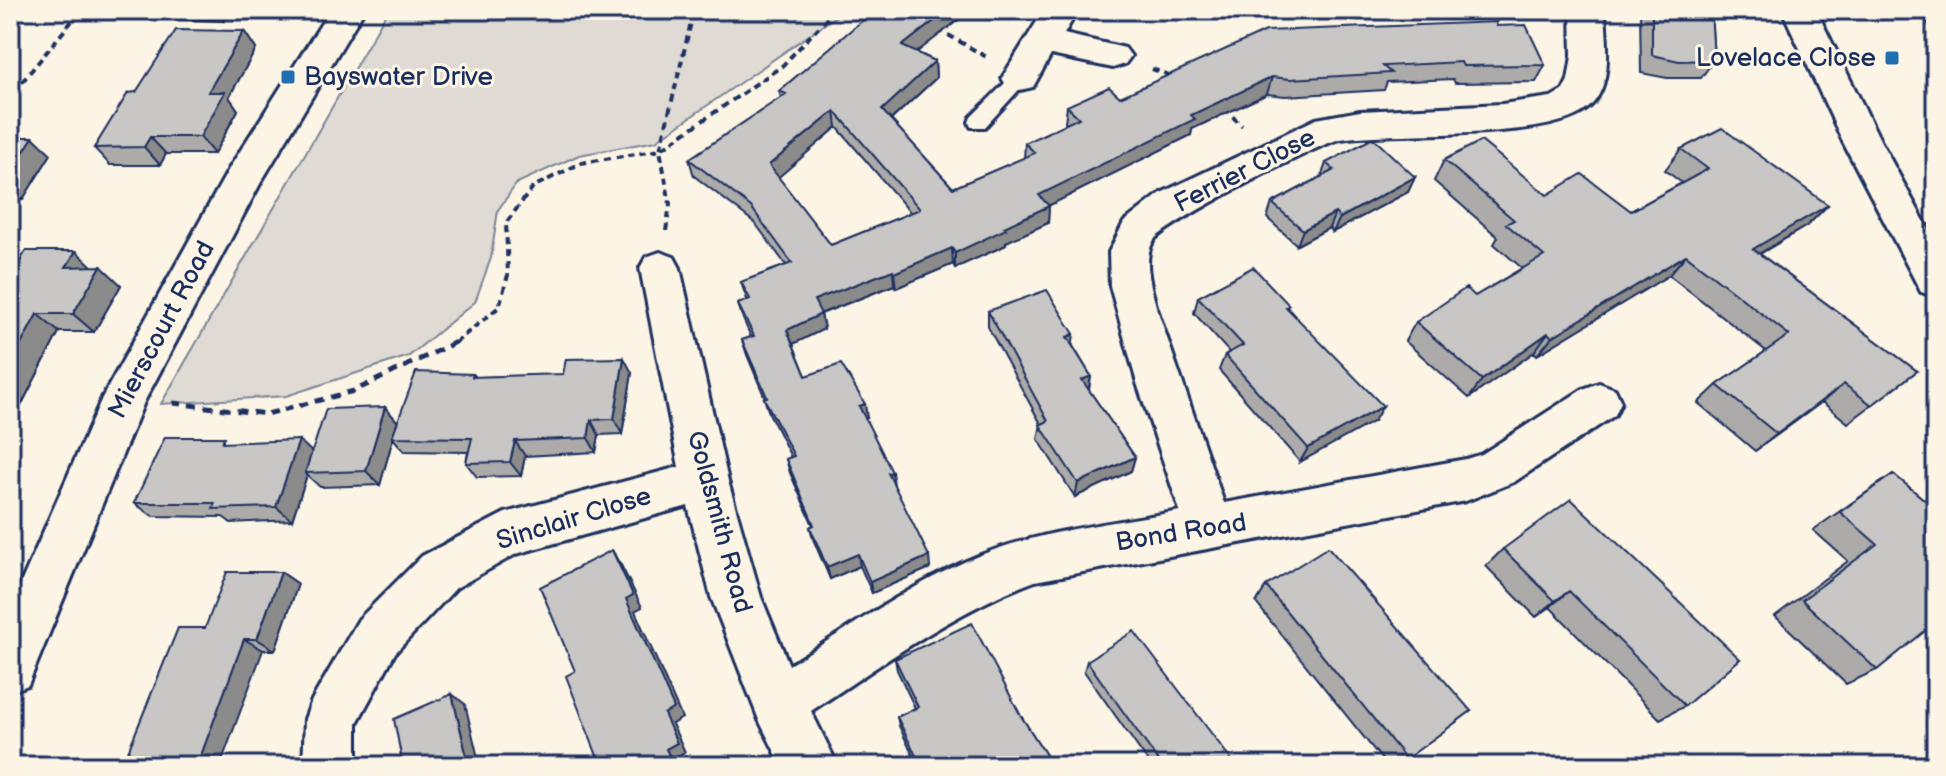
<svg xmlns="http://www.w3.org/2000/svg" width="1946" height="776" font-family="'Balsamiq Sans',sans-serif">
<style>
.green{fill:#dfdbd4;stroke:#7d8599;stroke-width:2}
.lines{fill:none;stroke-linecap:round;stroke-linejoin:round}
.lane-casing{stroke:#1b2f5e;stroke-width:6}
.street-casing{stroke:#1b2f5e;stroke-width:6}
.secondary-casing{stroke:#1b2f5e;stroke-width:6}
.path-far1{stroke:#1b2f5e;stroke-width:4;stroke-dasharray:7 5;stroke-linecap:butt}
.path{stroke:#1b2f5e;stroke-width:5;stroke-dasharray:9 7;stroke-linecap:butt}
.lane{fill:#fcf5e5;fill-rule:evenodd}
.street{fill:#fcf5e5;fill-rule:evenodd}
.secondary{fill:#fcf5e5;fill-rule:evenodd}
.wall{fill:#acabaa;stroke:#1b2f5e;stroke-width:2;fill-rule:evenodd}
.shaded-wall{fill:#8c8b8b;stroke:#1b2f5e;stroke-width:2}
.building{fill:#c8c7c6;stroke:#1b2f5e;stroke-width:2;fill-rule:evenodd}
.poi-dot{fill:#1f6fb2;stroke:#fcf5e5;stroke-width:3}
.labels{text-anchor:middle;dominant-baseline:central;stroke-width:6;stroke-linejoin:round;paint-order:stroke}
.poi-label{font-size:26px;fill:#1b2f5e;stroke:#fcf5e5;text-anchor:end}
.street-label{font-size:26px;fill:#1b2f5e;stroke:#fcf5e5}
</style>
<rect width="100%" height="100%" fill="#fcf5e5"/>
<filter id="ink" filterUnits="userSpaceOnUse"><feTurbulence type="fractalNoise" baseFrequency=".0125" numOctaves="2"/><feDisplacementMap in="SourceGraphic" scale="16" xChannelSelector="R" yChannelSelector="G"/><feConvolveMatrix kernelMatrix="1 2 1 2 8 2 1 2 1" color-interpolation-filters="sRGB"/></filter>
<g filter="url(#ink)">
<path class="green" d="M388,10H845L656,141L579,155L517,183L498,210L491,258L475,302L409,356L286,396L161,404Z"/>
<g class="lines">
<defs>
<path id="lane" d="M1020,72L1029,78L1026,82L985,127H971L969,122L971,117L1014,74Z"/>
<path id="street" d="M330,10H364L261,182L144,402L28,685L10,692V608L102,398L230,167Z
M1044,10H1078L1064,34L1125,48L1131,56L1125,64L1113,68L1051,55L1033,87L1020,90L1007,87L1002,78Z
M1571,10H1605C1606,40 1615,87 1587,109C1546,142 1398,130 1341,139C1320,142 1165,224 1154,240C1142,258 1151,287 1156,306L1224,503L1466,459L1482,454L1583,389L1599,383L1615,389L1621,402L1615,415L1514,482L1466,501L1035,581C954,611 883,664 811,711L838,766H782L759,720L711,597L688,506L516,554L456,588L395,653L357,723V766H303L305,719L312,700L359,619L422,556L505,513L679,467L640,268L646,257L660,252L674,257L680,268L728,481L761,597L789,665C846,630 903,590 964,562C1032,531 1108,524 1180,511L1137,383L1110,286L1109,252L1124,222L1161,193L1316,119L1360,111L1502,104L1551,97L1563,90L1568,80L1572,56Z"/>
<path id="secondary" d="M1782,10H1816L1881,142L1936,243V297L1921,292L1843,142Z"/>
</defs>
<use href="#lane" class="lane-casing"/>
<use href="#street" class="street-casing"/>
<use href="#secondary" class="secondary-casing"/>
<path class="path-far1" d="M938,29L988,58
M1152,69L1172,76
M10,84L22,82L81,10
M1224,108L1242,126
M666,231L670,204L660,150L694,10
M455,343L499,307L508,275L506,223L533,187L581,163L660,150L782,66L835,10"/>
<path class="path" d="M173,403L267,414L354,391L458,341"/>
<use href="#lane" class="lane"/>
<use href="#street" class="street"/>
<use href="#secondary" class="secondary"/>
</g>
<path class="wall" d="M94,10H232L224,21L99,16Z
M876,10H971L916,52L935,61L936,78L891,120L953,188L1024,158L1025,143L1066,124L1065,123L1067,106L1120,97L1496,26L1545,65L1536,82L1455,83L1453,79L1387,82L1384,90L1285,96L1267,94L1192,129L1191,135L1049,205L1048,223L1006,242V245L955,268L953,264L896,288L894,285L821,314L824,329L793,344L806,376L867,418L865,419L930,568L872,593L860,566L830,579L813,539L810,527L813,525L790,473L786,459L791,457L769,413L764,398H765L747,355L742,340L751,337L743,319L738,304L747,300L741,282L786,265L755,223L694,176L689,159L781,98L779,91ZM837,127L911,213L831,245L778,177Z
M1640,10H1711L1714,60L1701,78H1667L1641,73Z
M1922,10H1936V55L1930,41L1934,37Z
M244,31L256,49L229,97L238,110L214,154H166L160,165H110L94,148L136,92Z
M10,137L51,154L23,199H10Z
M1681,149L1828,205L1808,225L1760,254L1917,371L1848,423L1822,402L1755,451L1698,403L1717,385L1766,351L1669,275L1537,355L1534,352L1469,398L1405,341L1416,322L1475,296L1522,268L1494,244L1498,237L1434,181L1444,160L1547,195L1631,211L1682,183L1665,170Z
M1326,163L1415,177L1408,192L1333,232L1329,228L1297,245L1267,218L1272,203L1321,177Z
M92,266L121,285L94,332H59L10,427V274Z
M1198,297L1288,308L1374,421L1300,462L1219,370L1225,355L1229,352L1194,313Z
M988,311L1073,346L1091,376L1089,390L1135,457L1131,471L1075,497L1038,439L1041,424L988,327Z
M632,373L622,434L599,435L596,452L525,456L521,476L477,477L466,463L468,452L404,451L393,438L380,485L320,487L307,475L292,520L231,523L223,517L153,516L134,503L231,443L312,452L397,421L473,374L476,377Z
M1893,474L1936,509V637L1927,629L1877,670L1846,684L1775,616L1848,561L1813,530Z
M1503,549L1740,659L1685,706L1660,719L1550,607L1536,617L1486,566Z
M281,572L298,584L275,650H263L205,628Z
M1266,586L1471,711L1396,766H1387L1256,603Z
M895,659L1021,716L1053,766H918L899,726L897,717L915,708L897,670Z
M1087,661L1236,766H1151L1084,671Z"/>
<path class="shaded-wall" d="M217,10H232L224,21Z
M948,10H971L903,63L902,46Z
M244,31L256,49L229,97L238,110L214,154L200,137L208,92Z
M935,61L936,78L883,127L882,110Z
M1272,77L1267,94L1192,129L1191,135L1038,211L1039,195L1191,115Z
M835,111L837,127L773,182L769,165Z
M33,137L51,154L23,199L10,186V173Z
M150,137L166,154L160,165L144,147Z
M1415,177L1408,192L1333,232L1340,218Z
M1828,205L1808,225L1735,268L1753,249Z
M1049,206L1048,223L1006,242V245L955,268V253L1004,227Z
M1335,213L1329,228L1297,245L1303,230Z
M952,248L953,264L896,288L894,273Z
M76,251L96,270L66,267Z
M1686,255L1669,275L1537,355L1552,337Z
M101,266L121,285L94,332L73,314Z
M893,270L894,285L817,315L814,300Z
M37,314L59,332L10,427V365Z
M821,314L824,329L791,345L787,330Z
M1548,333L1534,352L1469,398L1482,380Z
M1074,334L1072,350L1067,337Z
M624,358L632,373L622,434L614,419Z
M1091,376L1088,392L1082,380Z
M1844,384L1822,402L1755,451L1777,434Z
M865,404L867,418L861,420L859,406Z
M1383,406L1374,421L1300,462L1308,448Z
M385,407L398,422L392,437L393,438L380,485L366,471Z
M591,420L599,435L596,452L588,438Z
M299,440L314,454L305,473L307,475L292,520L276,507Z
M515,441L525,456L521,476L510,462Z
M1135,457L1131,471L1075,497L1078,483Z
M892,472L894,485L890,487L888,473Z
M612,550L620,563L642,607L635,611L682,718L672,724L685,752L674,758L678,766H674L666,749L664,714L626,599Z
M858,554L860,566L830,579L827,567Z
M929,556L930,568L872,593L870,582Z
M281,572L298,584L275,650L257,639Z
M1569,591L1550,607L1536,617L1555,601Z
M244,639L263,650L220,766H197Z
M452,694L465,704L480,766H469Z"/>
<path class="building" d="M876,10H948L902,46L935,61L882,110L953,188L1035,153L1025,143L1079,118L1067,106L1109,87L1120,97L1266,31L1497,22L1496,26L1526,25L1545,65L1463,66L1461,62L1383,66L1391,73L1290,79L1272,77L1191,115L1195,119L1039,195L1049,206L1004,227L1006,229L955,253L952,248L894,273L893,270L814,300L821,314L787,330L806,376L841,364L865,404L859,406L892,472L888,473L929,556L870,582L858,554L827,567L810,527L814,525L786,459L794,456L764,398L767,397L742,340L754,336L738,304L750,299L741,282L792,263L751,207L689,159L786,94L779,91L858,24ZM835,111L920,209L831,245L769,165Z
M1652,10H1711L1714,60L1679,61L1652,55Z
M176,30L244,31L208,92H225L200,137H150L144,147L94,148L128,93L136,92Z
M1722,128L1828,205L1753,249L1917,371L1872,405L1844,384L1777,434L1717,385L1789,335L1686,255L1552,337L1548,333L1482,380L1416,322L1466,288L1475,296L1544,256L1506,224L1514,220L1444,160L1481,141L1547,195L1582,174L1631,211L1708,169L1681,149Z
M10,137H33L10,173Z
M1373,138L1415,177L1340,218L1335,213L1303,230L1272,203L1334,170L1326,163Z
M26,251H76L66,267L101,266L73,314H37L10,365V274H12Z
M1253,267L1289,305L1286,307L1383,406L1308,448L1225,355L1243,345L1198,297Z
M1047,290L1074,334L1067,337L1091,376L1082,380L1135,457L1078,483L1040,425L1048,421L988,311Z
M624,358L614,419L591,420L588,438L515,441L510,462L466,463L472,438L392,437L416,372L473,374L472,377L563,374L566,359Z
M385,407L366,471L305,473L326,409Z
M165,437H224L222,443L299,440L276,507L213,509L215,503H134Z
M1893,474L1936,509V622L1877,670L1802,600L1877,544L1840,512Z
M1571,499L1740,659L1685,706L1569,591L1555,601L1503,549Z
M1328,547L1471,711L1406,759L1266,586Z
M612,550L633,595L626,599L674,708L664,714L677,743L666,749L674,766H601L566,676L575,671L540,587Z
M227,572H281L257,639H244L197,766H122L178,628H205Z
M972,623L1021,716L1053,766H921L897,717L918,707L895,659Z
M1134,631L1236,766H1162L1087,661Z
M452,694L469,766H403L394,719Z"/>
</g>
<g class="poi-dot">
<rect x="1884" y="50" width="16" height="16" rx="4"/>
<rect x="280" y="69" width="16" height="16" rx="4"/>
</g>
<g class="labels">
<g class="poi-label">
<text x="1876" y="58">Lovelace Close</text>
<text x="304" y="77" text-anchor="start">Bayswater Drive</text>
</g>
<g class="street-label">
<text transform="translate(1245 171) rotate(-27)">Ferrier Close</text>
<text transform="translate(162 330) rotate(-62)">Mierscourt Road</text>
<text transform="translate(574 519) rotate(-17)">Sinclair Close</text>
<text transform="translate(719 522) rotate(75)">Goldsmith Road</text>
<text transform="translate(1181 533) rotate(-9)">Bond Road</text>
</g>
</g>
<rect width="1946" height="776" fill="none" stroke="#fcf5e5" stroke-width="40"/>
<rect x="20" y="20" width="1906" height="736" fill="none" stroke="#1b2f5e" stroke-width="3" filter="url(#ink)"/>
</svg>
